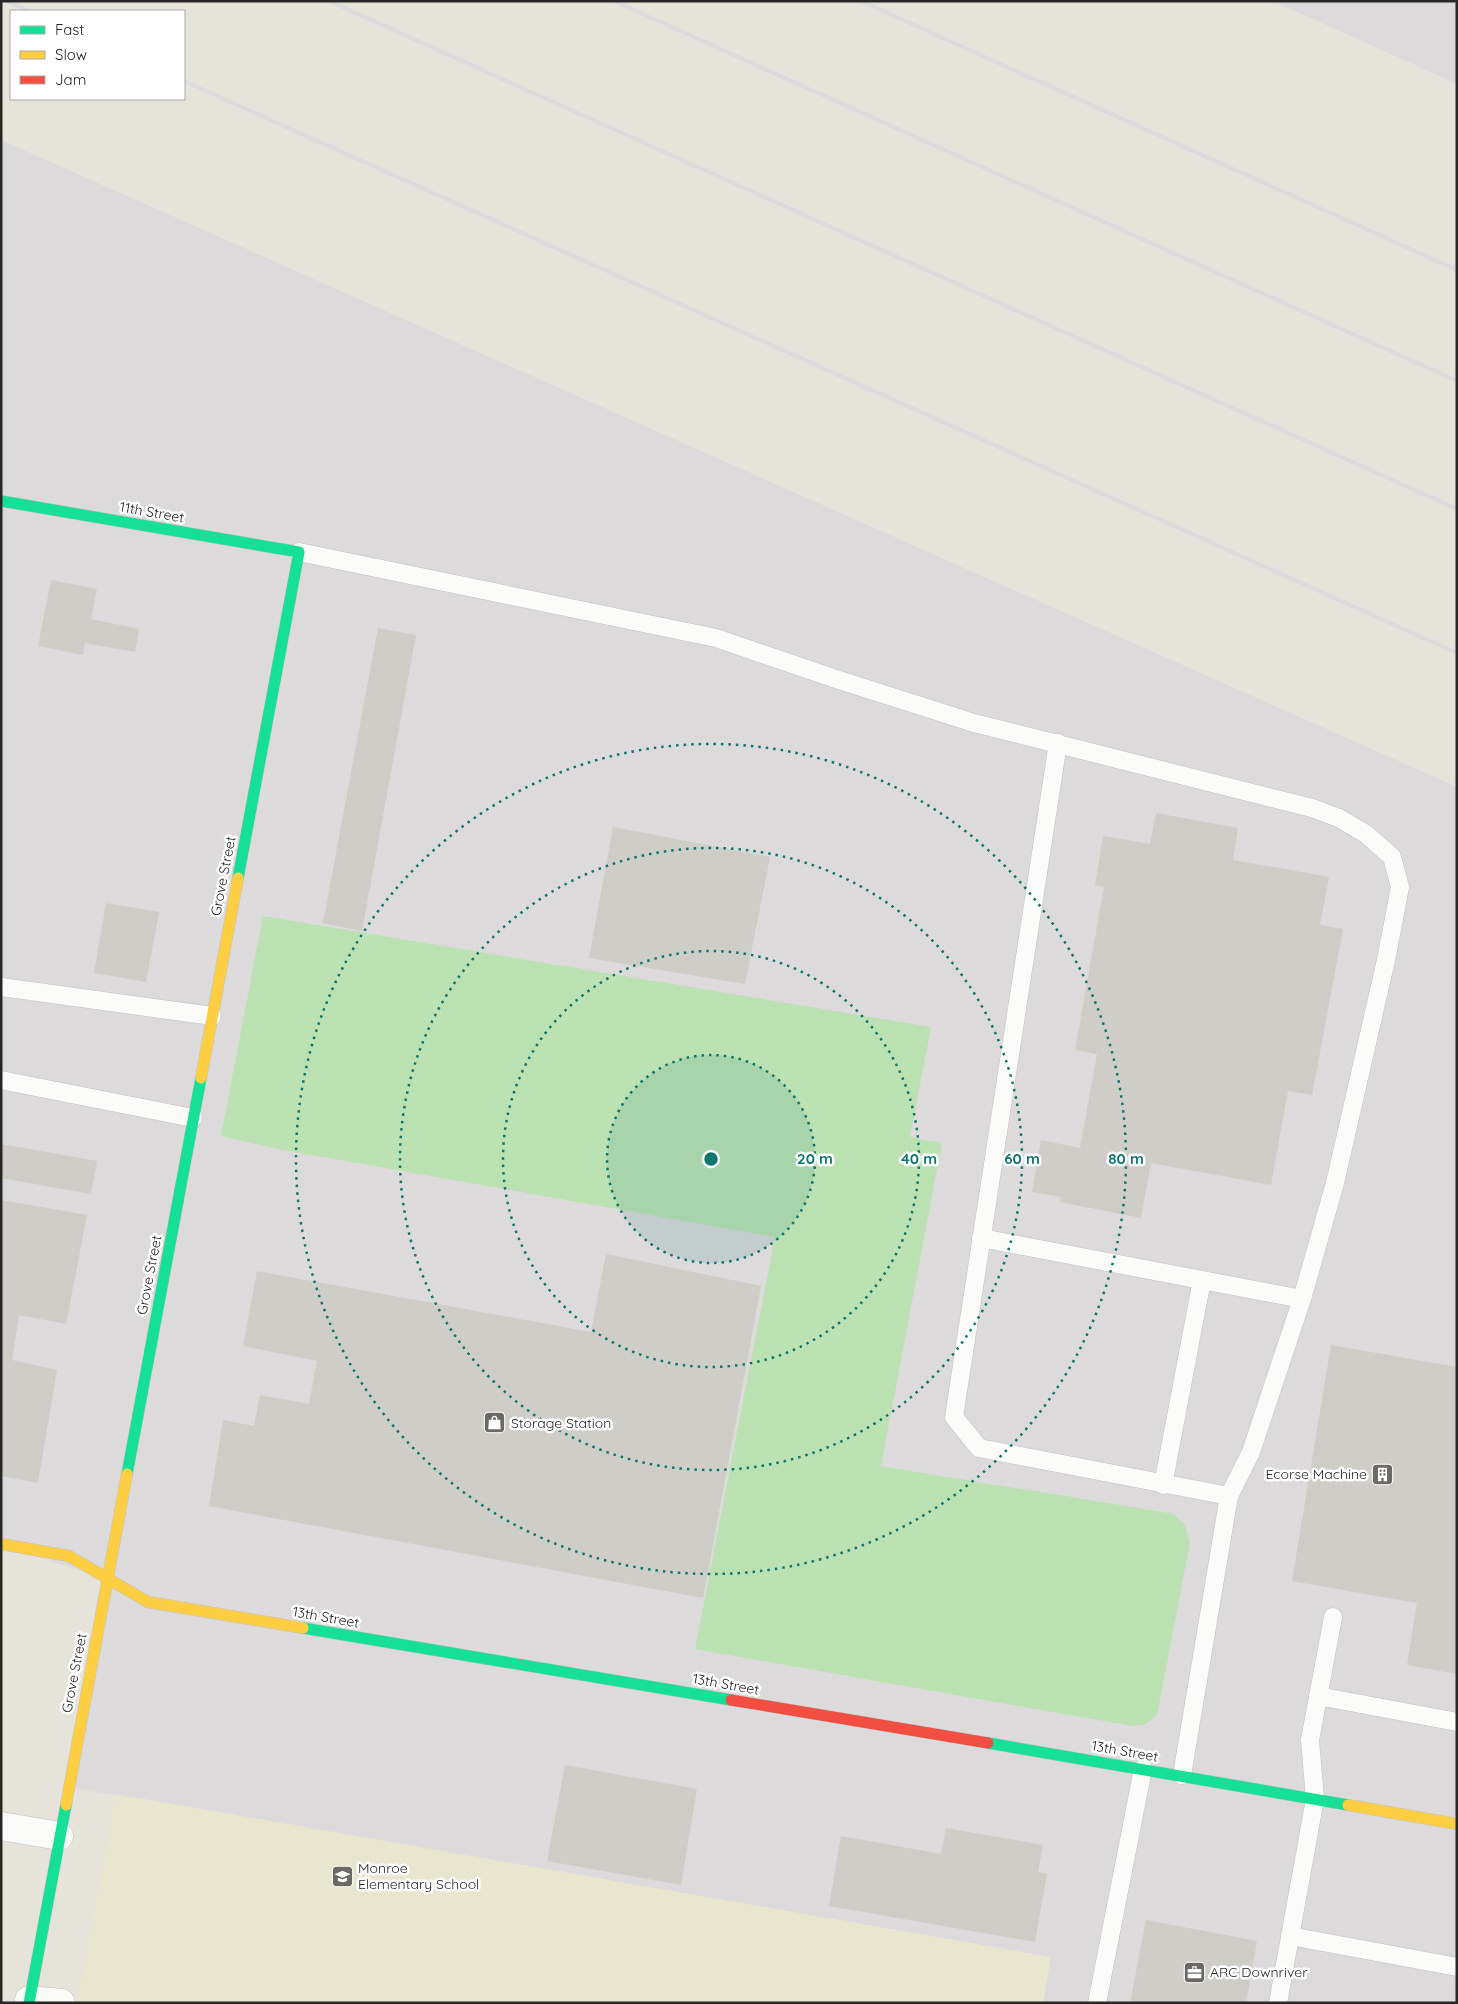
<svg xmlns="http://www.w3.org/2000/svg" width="1458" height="2004" font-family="Quicksand,sans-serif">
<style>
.industrial{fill:#dddadb}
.education{fill:#e9e6cf}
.green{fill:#bce2b3}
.building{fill:#cecdc7}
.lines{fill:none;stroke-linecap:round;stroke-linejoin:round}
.lane-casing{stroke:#c3c1c1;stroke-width:19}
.street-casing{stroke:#c3c1c1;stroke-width:29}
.fast-casing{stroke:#c3c1c1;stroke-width:12}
.slow-casing{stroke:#c3c1c1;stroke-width:12}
.jam-casing{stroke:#c3c1c1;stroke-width:12}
.lane{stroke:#fbfbfa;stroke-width:18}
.street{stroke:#fbfbfa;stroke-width:28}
.fast{stroke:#16e098;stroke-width:11}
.slow{stroke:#ffcf43;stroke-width:11}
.jam{stroke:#f24e42;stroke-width:11}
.rail{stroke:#dcdbdd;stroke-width:4}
.ring{fill:none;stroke:#0f766e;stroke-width:2.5;stroke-dasharray:2.5 5}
.labels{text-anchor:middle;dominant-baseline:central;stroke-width:5;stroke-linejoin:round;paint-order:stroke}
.street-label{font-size:14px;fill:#272727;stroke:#fff}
.poi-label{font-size:14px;fill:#272727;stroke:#fff;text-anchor:start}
.centre{fill:#0f766e;stroke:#fff;stroke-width:2.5}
.ring-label{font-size:15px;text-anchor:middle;font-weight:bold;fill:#0f766e;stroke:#fff;stroke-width:5;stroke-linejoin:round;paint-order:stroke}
</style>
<rect width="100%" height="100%" fill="#e6e3db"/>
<path class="industrial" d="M1273,1H1457V84Z
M1,140L1457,787V2003H1043L1051,1957L68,1787L107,1580L1,1544Z"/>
<path class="education" d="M116,1794L1051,1957L1043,2003H77Z"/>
<path class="green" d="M263,916L931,1027L910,1137L942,1143L881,1466L1174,1514L1185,1525L1190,1543L1157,1715L1146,1724L1132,1726L695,1649L775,1237L278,1149L221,1136Z"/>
<path class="building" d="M51,580L97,589L91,619L139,629L135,652L85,643L83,655L38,646Z
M378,628L416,635L362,931L323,923Z
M1156,813L1238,828L1233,860L1329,877L1320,925L1343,929L1312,1095L1288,1091L1271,1185L1151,1163L1141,1218L1060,1202L1061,1197L1032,1192L1041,1140L1080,1148L1097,1054L1075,1050L1104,887L1095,885L1103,836L1150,844Z
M613,827L770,857L745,984L589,958Z
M106,903L159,912L146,982L94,973Z
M1,1144L97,1161L91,1194L1,1178Z
M1,1200L87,1215L66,1324L19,1315L12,1360L57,1370L38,1483L1,1476Z
M606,1254L761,1286L703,1598L209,1506L223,1420L254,1426L260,1395L309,1404L317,1361L243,1346L257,1271L591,1332Z
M1331,1345L1457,1367V1674L1407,1665L1417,1603L1292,1581Z
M565,1765L697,1789L681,1885L547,1861Z
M946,1828L1043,1845L1038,1872L1047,1874L1035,1942L829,1906L841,1836L941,1854Z
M1146,1920L1257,1941L1246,2003H1130Z"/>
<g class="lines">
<defs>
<path id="lane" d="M299,552L716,638L836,679L974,723L1312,808L1339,818L1366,834L1392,857L1400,887L1386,960L1335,1183L1302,1299L1251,1452L1229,1496L1182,1775
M1058,743L954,1417L979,1448L1229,1496
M1,987L212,1016
M1,1080L193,1118
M981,1238L1302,1299
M1163,1485L1202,1280
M1318,1696L1457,1722
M1290,1936L1457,1967
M1097,2003L1143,1769
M1278,2003L1315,1799L1310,1740L1333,1617"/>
<path id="street" d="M1,1826L59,1836
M29,2000L61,2003"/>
<path id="fast" d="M1,501L299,552L238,878
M127,1474L201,1078
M303,1628L731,1700
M988,1743L1348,1805
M29,2003L66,1805"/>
<path id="slow" d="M201,1078L238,878
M1,1544L69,1556L148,1602L303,1628
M66,1805L127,1474
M1348,1805L1457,1824"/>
<path id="jam" d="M731,1700L988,1743"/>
</defs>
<use href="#lane" class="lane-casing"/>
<use href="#street" class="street-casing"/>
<use href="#fast" class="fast-casing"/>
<use href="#slow" class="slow-casing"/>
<use href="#jam" class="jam-casing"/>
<use href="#lane" class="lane"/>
<use href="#street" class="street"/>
<use href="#fast" class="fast"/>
<use href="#slow" class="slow"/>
<use href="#jam" class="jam"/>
<path class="rail" d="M7,1L29,11
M329,1L1457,509
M614,1L1457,381
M861,1L1457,270
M184,81L1457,653"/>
</g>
<circle cx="711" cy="1159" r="104" fill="#0f766e" fill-opacity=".12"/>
<g class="ring">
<circle cx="711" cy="1159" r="104"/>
<circle cx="711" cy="1159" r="208"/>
<circle cx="711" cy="1159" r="311"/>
<circle cx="711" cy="1159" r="415"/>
</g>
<defs>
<symbol id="shop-square" viewBox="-11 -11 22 22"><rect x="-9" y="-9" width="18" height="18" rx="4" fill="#6a6966" stroke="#fff"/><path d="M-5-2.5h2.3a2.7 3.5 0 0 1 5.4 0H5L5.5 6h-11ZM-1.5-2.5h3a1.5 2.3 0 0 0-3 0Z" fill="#fff"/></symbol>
<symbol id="building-square" viewBox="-11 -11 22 22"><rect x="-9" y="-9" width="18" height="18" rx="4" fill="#6a6966" stroke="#fff"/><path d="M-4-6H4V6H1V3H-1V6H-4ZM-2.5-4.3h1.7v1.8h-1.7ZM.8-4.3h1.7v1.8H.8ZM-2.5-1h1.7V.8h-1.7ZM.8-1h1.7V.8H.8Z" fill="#fff"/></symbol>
<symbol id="school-square" viewBox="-11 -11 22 22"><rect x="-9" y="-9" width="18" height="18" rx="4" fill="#6a6966" stroke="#fff"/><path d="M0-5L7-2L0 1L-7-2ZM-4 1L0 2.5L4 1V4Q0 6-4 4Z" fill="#fff"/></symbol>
<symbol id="office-square" viewBox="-11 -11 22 22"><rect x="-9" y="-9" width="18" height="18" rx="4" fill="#6a6966" stroke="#fff"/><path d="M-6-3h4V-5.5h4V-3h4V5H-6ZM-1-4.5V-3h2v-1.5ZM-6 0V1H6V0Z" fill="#fff"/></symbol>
</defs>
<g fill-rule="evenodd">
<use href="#shop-square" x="482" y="1410" width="25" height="25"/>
<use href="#building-square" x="1370" y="1462" width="25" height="25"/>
<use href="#school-square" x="330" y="1864" width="25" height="25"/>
<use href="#office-square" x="1182" y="1960" width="25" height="25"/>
</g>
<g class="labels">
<g class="street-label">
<text transform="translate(152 512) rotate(10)">11th Street</text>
<text transform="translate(223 876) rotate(-79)">Grove Street</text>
<text transform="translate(149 1275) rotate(-79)">Grove Street</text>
<text transform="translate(326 1617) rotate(10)">13th Street</text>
<text transform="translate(74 1673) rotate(-79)">Grove Street</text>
<text transform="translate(726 1684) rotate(10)">13th Street</text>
<text transform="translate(1125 1751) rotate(10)">13th Street</text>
</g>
<g class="poi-label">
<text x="511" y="1423">Storage Station</text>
<text x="1367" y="1474" text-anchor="end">Ecorse Machine</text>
<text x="358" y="1868">Monroe<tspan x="358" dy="16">Elementary School</tspan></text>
<text x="1210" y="1972">ARC Downriver</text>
</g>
</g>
<circle cx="711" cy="1159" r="8" class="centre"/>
<g class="ring-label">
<text x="815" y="1164">20 m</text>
<text x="919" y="1164">40 m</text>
<text x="1022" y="1164">60 m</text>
<text x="1126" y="1164">80 m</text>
</g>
<rect width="1458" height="2004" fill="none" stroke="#272727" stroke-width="5"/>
<rect x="10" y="10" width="175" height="90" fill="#ffffff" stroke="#a9a9a9"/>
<rect x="20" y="26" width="25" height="8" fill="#16e098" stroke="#a9a9a9"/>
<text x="55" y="35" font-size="15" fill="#272727">Fast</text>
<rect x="20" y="51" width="25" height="8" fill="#ffcf43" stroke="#a9a9a9"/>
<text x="55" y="60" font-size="15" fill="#272727">Slow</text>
<rect x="20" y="76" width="25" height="8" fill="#f24e42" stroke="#a9a9a9"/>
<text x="55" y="85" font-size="15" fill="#272727">Jam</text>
</svg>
